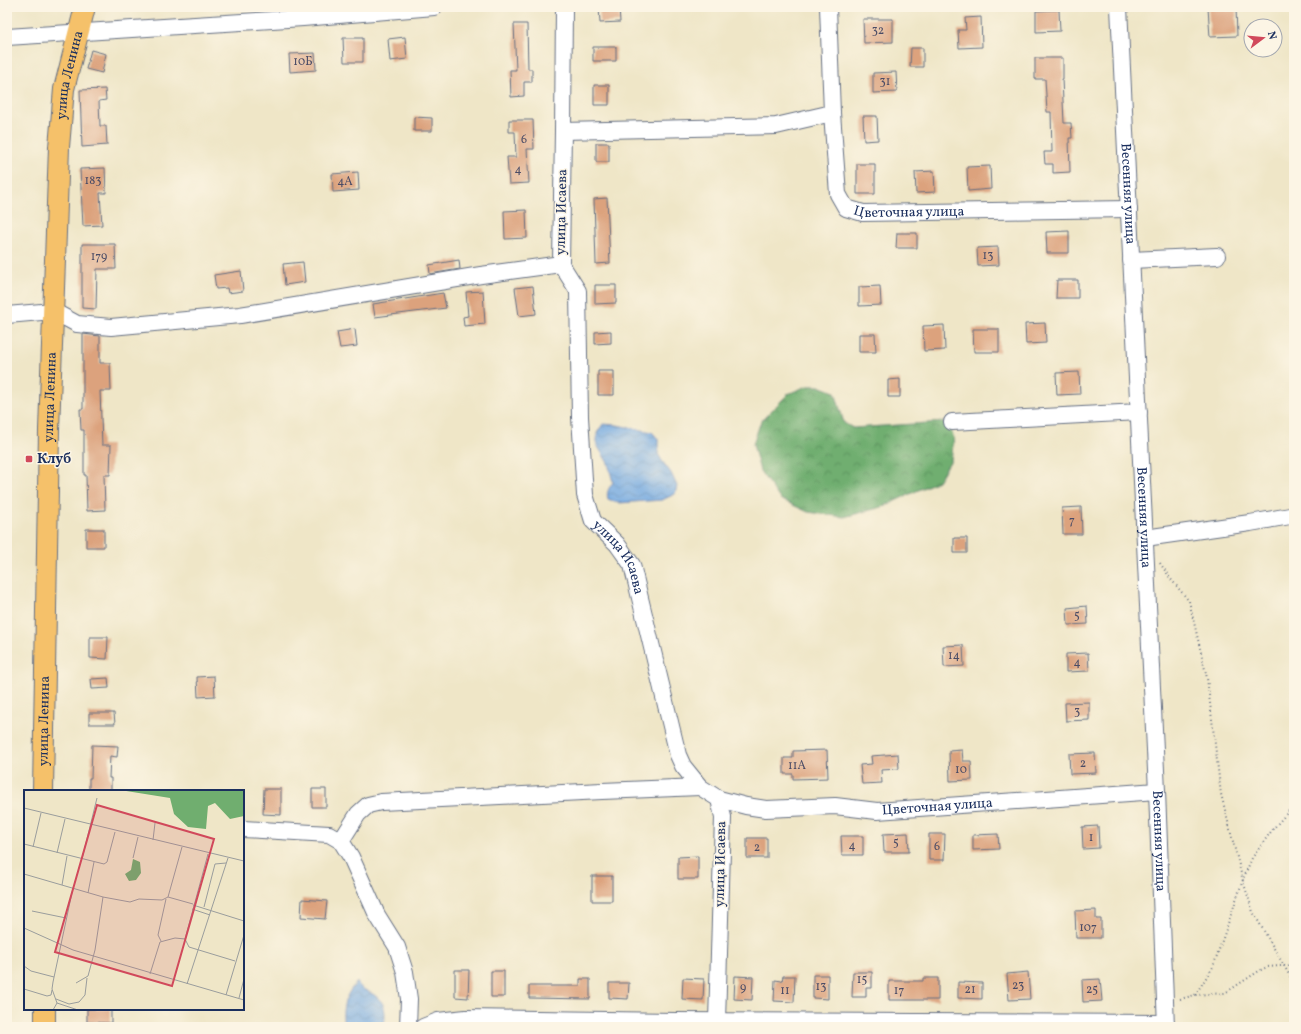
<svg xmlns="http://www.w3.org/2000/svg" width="1301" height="1034" font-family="Vollkorn,serif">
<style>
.forest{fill:url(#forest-crowns);stroke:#466e66}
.water{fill:url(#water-waves);stroke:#476ca0}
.building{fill:#dca27d}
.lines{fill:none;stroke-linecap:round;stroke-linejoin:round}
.minor-casing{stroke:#656f83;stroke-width:18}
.major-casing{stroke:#656f83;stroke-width:22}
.path{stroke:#656f83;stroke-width:2;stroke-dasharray:1 3;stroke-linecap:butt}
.minor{stroke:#fff;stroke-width:16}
.major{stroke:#f5c16b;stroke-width:20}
.poi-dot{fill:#d1495b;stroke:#fcf5e5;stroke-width:1.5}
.labels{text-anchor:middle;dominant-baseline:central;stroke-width:3;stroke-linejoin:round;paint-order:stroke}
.number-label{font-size:12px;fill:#4b4c66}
.street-label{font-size:14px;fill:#1b2f5e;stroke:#fcf5e5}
.poi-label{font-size:14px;font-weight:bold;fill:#1b2f5e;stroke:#fcf5e5;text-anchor:start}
.inset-road{fill:none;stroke:#9a9d9d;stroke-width:1}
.view{fill:#d1495b;fill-opacity:0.15;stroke:#d1495b;stroke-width:2}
.inset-edge{fill:none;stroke:#1b2f5e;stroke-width:2}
</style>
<defs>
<pattern id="forest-crowns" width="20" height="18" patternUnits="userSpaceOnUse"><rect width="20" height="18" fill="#70ae6f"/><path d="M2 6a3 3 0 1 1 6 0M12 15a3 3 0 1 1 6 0" fill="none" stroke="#5b8e5e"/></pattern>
<pattern id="water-waves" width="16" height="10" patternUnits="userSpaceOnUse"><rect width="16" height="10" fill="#73a9e1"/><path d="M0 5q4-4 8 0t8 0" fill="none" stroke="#5e8aba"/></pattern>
</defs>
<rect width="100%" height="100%" fill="#fcf5e5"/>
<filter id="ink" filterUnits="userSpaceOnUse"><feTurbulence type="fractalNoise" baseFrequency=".025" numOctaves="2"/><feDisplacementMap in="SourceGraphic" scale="8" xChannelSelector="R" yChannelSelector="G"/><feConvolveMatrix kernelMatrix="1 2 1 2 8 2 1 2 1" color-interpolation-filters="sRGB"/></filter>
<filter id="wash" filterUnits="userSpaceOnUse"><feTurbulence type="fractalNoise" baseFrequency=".012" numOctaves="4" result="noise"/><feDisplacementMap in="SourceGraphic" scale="16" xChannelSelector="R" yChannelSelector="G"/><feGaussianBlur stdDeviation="0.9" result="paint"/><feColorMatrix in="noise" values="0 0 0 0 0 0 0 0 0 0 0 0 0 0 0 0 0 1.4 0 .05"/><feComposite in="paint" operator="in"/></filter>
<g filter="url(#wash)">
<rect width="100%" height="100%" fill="#efe6c7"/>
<path class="forest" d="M807,386H819L835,392L844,423L853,428L943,422L950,428L954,438L951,460L938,481L882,507L844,517L808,512L780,499L760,471L753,444L761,421L788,394Z"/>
<path class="water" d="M603,424L617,425L652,432L658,439V454L662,461L671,473L677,486L675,494L662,500L618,503L608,499C606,492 609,488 613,482L608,463L597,445V433Z
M357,982C360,988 363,989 369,992C386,1001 386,1009 384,1027H344C341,1008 344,997 357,982Z"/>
<g id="blocks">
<path class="building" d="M599,7H619L620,22L600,23Z
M1227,7H1236L1237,36L1210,37L1208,8Z
M1059,10L1060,31L1036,32V11Z
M981,17L982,47L959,48L958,30H966L965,18Z
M863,19H893V42L864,43Z
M514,24H527L528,69H532V82H524V96L511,97L510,70H516Z
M405,37L407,59L390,61L388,39Z
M343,38H363V62H344Z
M593,47H616V61H593Z
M911,48H923V67H910Z
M91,50L106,54L102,73L86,69Z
M315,53L316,70L290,72L289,54Z
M1035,58H1063V79H1062L1064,123H1071L1072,138H1069L1070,172L1053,173V164H1045L1044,152H1052L1051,112H1047L1045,79H1035Z
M896,72L897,92L873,93V73Z
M594,85H609V105H594Z
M105,89L106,100L99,101L100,126H106L107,145L82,147L80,90Z
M863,116H877L878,140L864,141Z
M414,117L432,118V131H414Z
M509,120H533L534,149H527L529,183L509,184L507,157H516L515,132H509Z
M596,143H609V162H596Z
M857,164H875V194H857Z
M990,166L991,189L968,191L967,167Z
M105,168L106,193H100L102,225L83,226L80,169Z
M934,171L935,192L916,193L915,172Z
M358,172L359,190L333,192L332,174Z
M607,198L610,263L596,264L594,199Z
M526,210L527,238L505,239L504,211Z
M1069,231V253H1047L1046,232Z
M897,233H917V248H896Z
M82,244H115L116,269H97L96,309L82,308Z
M998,247L999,265L978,266L977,248Z
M459,260L460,269L430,274L429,265Z
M303,262L305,282L285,285L283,264Z
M241,271L243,291L228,293L227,288L216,289L214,275Z
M1057,280H1078V298H1056Z
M595,285H616V303L595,304Z
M533,286L536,314L519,316L515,288Z
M880,286L881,305L859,306V287Z
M483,291L485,324L464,326L463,317L468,316L466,292Z
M443,293L446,308L375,317L373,304Z
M1045,323L1046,343L1026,344L1025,324Z
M944,325L945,350L924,351L923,326Z
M355,329L357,346L340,348L337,332Z
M973,329H999V352H974Z
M611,331V343L595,344V332Z
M83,334L100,336V363H110L111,391H100L102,445H111L110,475H104L105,510L87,511L86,475H84V430H81L80,409H83Z
M859,334H875L876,352H859Z
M598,371H614V395H598Z
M1079,372L1080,394L1057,395L1056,373Z
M900,379V397H888V380Z
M1081,507L1082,534H1063L1062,508Z
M86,529H104V547H86Z
M954,538H967V553H954Z
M1087,606L1088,624L1068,625L1067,608Z
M90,637H108L107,659L90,658Z
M963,645L964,666L944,667L943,646Z
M1088,653L1089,671L1066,672V654Z
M214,676L215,696L198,697L197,677Z
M108,678L109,688L92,689L91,679Z
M1089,702V720L1066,721L1065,703Z
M89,713H114L115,724H89Z
M92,745L118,746L117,757L110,756L109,778H111V791H89V778H91Z
M827,750L828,778L793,779V774H784V758H793V751Z
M962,750L963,761H971L972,780L950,781L949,751Z
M1095,753L1096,773L1070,774L1069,754Z
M898,754L899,769L881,770L882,783L862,784L860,765L872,764L871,756Z
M264,789H281V815L263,814Z
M312,789H326V807H312Z
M1098,826L1099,848L1083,849L1082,827Z
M908,833L909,852H884L883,834Z
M929,834H945L944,860H929Z
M998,834L999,849L973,850V835Z
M841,836H863V855H842Z
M747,838H767V858H747Z
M698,856V879H678V857Z
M592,876H612V901H592Z
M302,899L327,901L325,919L301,917Z
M1096,910V919H1101V938H1076L1075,911Z
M455,970H469L468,998L455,997Z
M491,971H504V997H491Z
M853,972H872V988H866V997H852Z
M1028,972L1030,999L1009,1000L1007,974Z
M813,975H828V999L813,998Z
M735,976L753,977L752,1000L734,999Z
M783,976H795L794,1002L774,1001L775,980L782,981Z
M683,978L704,979L703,1000L682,999Z
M923,978H938V1000H889V981H923Z
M580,979H590V999L529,998V986H580Z
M1100,979L1102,1001L1083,1002L1082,980Z
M958,982L982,983V999L958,998Z
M609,983H629L628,999L609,998Z
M87,1009H111V1023L87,1022Z"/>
</g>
</g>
<g filter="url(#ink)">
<use href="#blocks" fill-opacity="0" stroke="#656f83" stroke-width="1"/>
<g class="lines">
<defs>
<g id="minor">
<path id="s1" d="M564,7L563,131L561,264L578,291L580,417L585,495L593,521L617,544L632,565L678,755L683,766L700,787L719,799L723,817L717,1021"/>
<path id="s2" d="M828,7L832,113L838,194L846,208L863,213L1129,209"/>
<path id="s3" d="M1119,7L1157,791L1166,1027"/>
<path d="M7,37L303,18L434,7"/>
<path d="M563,131L776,126L832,113"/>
<path d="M1131,260L1217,256"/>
<path d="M7,315L53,311L77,324L111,327L240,315L481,275L561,264"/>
<path d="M952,422L1139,412"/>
<path d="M1145,538L1250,523L1290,516"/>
<path id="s4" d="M719,799L746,806L766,809L835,806L877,811L1157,791"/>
<path d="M243,829L329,834L341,841L351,857L377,915L397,947L405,972L409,999L408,1027"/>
<path d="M341,841L358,814L368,805L381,802L602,791L700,787"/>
<path d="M423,1027L438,1021L466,1018L675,1021L1166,1023"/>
</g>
<g id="major">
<path id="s5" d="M43,791L49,430L59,147L64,89L85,7"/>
<path d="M45,1009V1027"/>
</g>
</defs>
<use href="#minor" class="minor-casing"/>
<use href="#major" class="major-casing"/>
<path class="path" d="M1160,563L1170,578L1189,601L1207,678L1221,794L1243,881L1253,912L1294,983
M1195,995L1213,967L1244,877L1252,858L1273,829L1294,805
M1180,999L1195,995L1225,993L1259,971L1267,967L1294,965"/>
<use href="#minor" class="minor"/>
<use href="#major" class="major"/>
</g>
</g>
<rect class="poi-dot" x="25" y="455" width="8" height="8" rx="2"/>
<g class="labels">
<g class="number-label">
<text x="878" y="31">32</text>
<text x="303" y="62">10Б</text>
<text x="885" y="82">31</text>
<text x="524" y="140">6</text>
<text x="518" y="170">4</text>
<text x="93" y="181">183</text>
<text x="345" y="182">4А</text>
<text x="988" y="256">13</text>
<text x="99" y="257">179</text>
<text x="1072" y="521">7</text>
<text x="1077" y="616">5</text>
<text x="954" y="656">14</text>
<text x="1077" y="663">4</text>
<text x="1077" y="712">3</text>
<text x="1083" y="764">2</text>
<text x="797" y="766">11А</text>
<text x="961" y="770">10</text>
<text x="1091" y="838">1</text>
<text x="896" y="843">5</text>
<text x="852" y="846">4</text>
<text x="937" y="847">6</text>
<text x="757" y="848">2</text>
<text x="1088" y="928">107</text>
<text x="862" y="980">15</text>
<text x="1018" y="986">23</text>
<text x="821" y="987">13</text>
<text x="743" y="988">9</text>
<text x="970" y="990">21</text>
<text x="1092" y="990">25</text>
<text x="785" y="991">11</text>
<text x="899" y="991">17</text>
</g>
<g class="street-label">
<text stroke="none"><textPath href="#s5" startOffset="717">улица Ленина</textPath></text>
<text stroke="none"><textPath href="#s3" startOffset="187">Весенняя улица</textPath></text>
<text stroke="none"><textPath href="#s2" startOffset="267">Цветочная улица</textPath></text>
<text transform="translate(562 212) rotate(-89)">улица Исаева</text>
<text stroke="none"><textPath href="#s5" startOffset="394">улица Ленина</textPath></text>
<text stroke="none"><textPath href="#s3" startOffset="511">Весенняя улица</textPath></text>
<text stroke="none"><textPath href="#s1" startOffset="566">улица Исаева</textPath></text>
<text stroke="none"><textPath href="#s5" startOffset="70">улица Ленина</textPath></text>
<text stroke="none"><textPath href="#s4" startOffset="220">Цветочная улица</textPath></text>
<text stroke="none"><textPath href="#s3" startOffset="835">Весенняя улица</textPath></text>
<text transform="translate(721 864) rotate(-89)">улица Исаева</text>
</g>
<g class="poi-label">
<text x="37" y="459">Клуб</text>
</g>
</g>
<g transform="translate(24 790)">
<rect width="220" height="220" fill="#efe6c7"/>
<path d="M96,0H220V26L206,29L191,13L184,16L182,39L164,37L150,24L146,8ZM109,69L116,72L117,83L112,90L105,91L101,84L107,80Z" fill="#70ae6f"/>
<path class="inset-road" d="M0,18L220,71M129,50L131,33M0,54L80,74L83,72L91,42M9,57L17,23M33,63L41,29M184,64L161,149L165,157L211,171M109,68L114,47M58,69L73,8M0,84L79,107L106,112L115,109L138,110L144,107L169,114M38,95L43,66M64,103L70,72M144,107L158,57M169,115L220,131M180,117L191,74L202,73M168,119L186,125M8,121L42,128M0,138L49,160L220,210M137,151L134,145L142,109M0,176L7,181L30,187M126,184L136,152L151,148L161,149M52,193L64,186L71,160L79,107M163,194L204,68M0,199L23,206L27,205L28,200M202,205L220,145M215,208L220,189M32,209L45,214L55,212L61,205L63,188M33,213L54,220M29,220L33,213L28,199L29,192L49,98"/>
<path class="view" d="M73,15L190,49L148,196L31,162Z"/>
<rect width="220" height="220" class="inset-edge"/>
</g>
<rect width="1301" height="1034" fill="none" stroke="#fcf5e5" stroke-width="24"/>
<g transform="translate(1263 38) rotate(74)"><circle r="19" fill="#fcf5e5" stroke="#a2a6af"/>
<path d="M0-3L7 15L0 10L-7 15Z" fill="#d1495b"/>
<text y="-6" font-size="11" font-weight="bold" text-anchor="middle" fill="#1b2f5e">N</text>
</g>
</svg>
